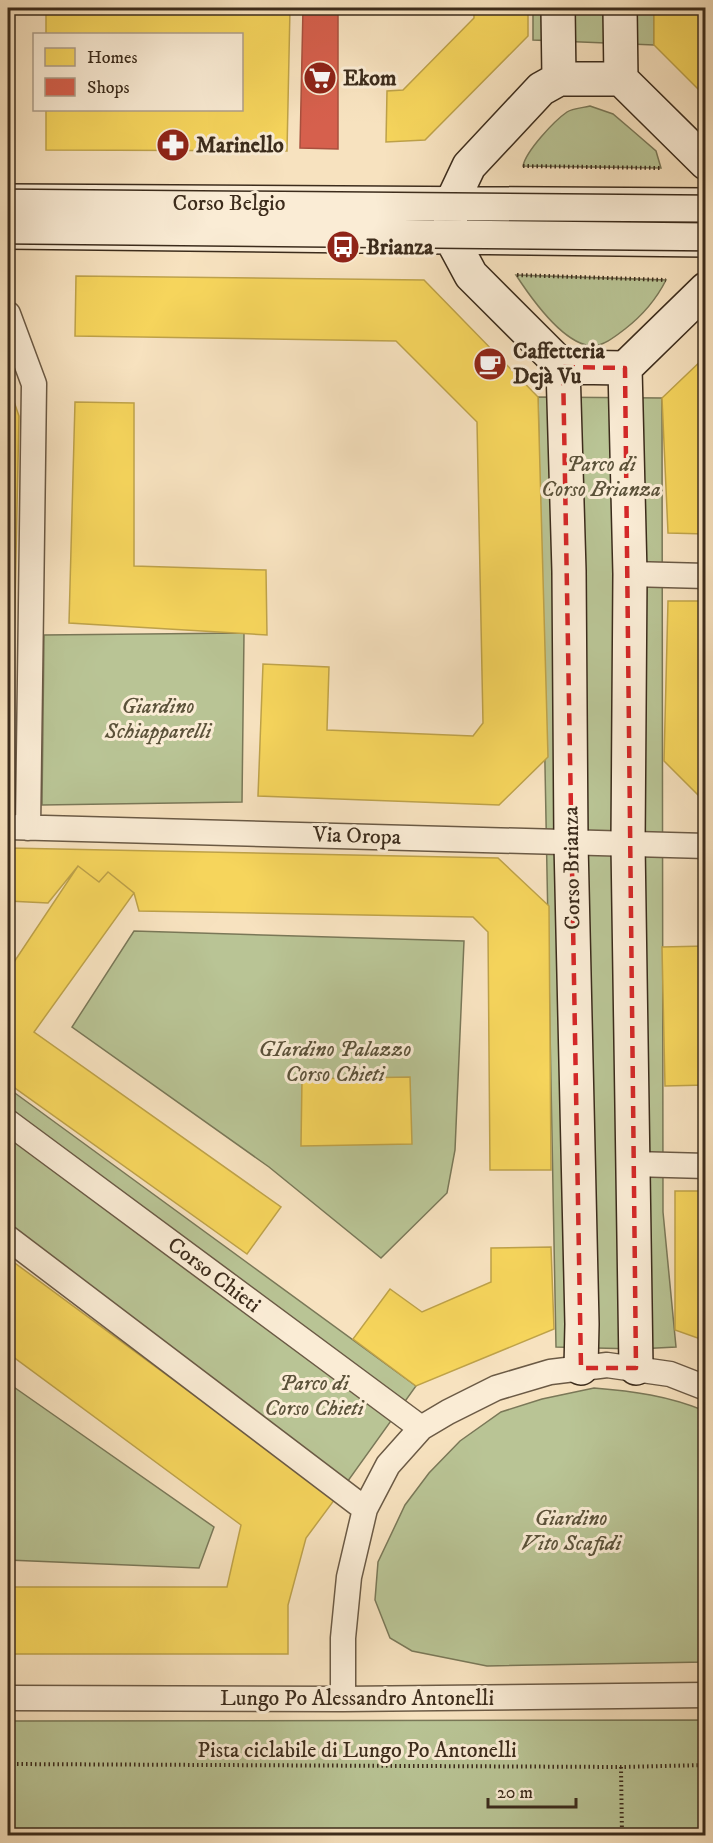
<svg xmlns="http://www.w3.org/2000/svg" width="713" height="1843" font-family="'IM FELL DW Pica',serif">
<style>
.green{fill:#b9c495;stroke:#7a7858;stroke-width:1.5}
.homes{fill:#f6d55c;stroke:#bea249;stroke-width:1.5}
.shops{fill:#d6604d;stroke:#a8503e;stroke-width:1.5}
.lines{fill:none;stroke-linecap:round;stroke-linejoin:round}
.street-casing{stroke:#6b5a45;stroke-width:27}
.secondary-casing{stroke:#3c2c1c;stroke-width:36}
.path{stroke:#3c2c1c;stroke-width:4;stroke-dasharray:1.5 3;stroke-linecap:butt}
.street{stroke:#faecd5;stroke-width:24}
.secondary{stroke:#faecd5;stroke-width:33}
.tram{stroke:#3c2c1c;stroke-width:1.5}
.marked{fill:none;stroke:#d62828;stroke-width:4.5;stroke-dasharray:12 8;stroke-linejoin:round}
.labels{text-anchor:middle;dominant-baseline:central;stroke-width:6;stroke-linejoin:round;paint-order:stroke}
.poi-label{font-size:22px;font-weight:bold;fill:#3c2c1c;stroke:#faecd5;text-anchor:start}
.street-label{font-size:22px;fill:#3c2c1c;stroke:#faecd5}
.park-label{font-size:22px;font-style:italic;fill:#5b523a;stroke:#faecd5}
</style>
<rect width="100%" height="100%" fill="#f7e2bf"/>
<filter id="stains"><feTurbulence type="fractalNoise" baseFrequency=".00333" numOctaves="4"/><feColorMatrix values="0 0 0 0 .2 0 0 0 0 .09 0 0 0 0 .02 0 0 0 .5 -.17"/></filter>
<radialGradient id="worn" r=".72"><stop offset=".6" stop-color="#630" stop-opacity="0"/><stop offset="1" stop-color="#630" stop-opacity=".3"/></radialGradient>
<path class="green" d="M533,8H654V45L533,40Z
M590,106L613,114L633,131L656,151L661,168L523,166C526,151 554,121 567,112C573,108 583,108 590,106Z
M516,275L666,280C656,300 643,315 625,329C617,335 604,346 592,346C563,344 531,298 516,275Z
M538,397L662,398L663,1212L676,1347L637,1349L556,1347Z
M244,633L242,802L42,805L44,635Z
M134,931L464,941L455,1150L447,1193L381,1258L269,1167L72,1027Z
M8,1088L416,1386L335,1499L8,1243Z
M8,1383L214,1527L199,1568L8,1560Z
M594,1388C633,1391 669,1396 705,1411V1662L487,1666L412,1651L390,1638L375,1600L378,1562L405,1505L429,1473L460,1441L501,1412L542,1399Z
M705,1720V1835H8V1721Z"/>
<path class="homes" d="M46,8H290L287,151L46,150V110H242V34H46Z
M474,8H528V36L425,140L386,142L387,91L403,90L474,18Z
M654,8H706V97L654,45Z
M76,276L424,280L538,397L548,757L499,805L258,796L263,664L329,667L327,730L473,736L483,723L477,422L396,341L75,336Z
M706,356V534L668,533L662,398Z
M8,384L19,416L11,786H8Z
M75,402L134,403V566L266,570L267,635L69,623Z
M668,601H706V803L664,761Z
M8,848L498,858L549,906L551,1170H490L488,932L473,917L139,911L134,893L108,872L99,882L78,866L48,903L8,901Z
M78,866L99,882L108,872L134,893L34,1032L281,1207L247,1254L8,1083V971Z
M706,946V1085L665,1086L662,947Z
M410,1077L412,1144L301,1146L302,1079Z
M675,1191H706V1341L675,1330Z
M551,1247L554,1329L416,1386L353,1339L390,1289L422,1312L491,1282V1248Z
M8,1258L335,1499L306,1538L288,1605V1654H8V1587H227L241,1525L8,1353Z"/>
<path class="shops" d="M303,8H338V149L300,148Z"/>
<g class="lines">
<defs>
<path id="street" d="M8,314L34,384L28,828
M630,574L706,576
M8,827L706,846
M8,1122L421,1428
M633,1164L706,1166
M8,1238L365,1509
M8,1698L343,1699L706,1695
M343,1699V1638L349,1577L365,1509L388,1465L421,1428L448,1412L496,1388L550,1372L607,1365L670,1374L706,1388"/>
<path id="secondary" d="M558,8L559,79
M620,8L621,79
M706,163L621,79H559L541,89L469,166L451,204L450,236L471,275L563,367L625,368L706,289
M8,201L706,205
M8,232L706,240
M563,367L569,571L571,843L582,1324L581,1368
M625,368L630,574L628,844L636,1368"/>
</defs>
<use href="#street" class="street-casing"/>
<use href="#secondary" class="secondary-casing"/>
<path class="path" d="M523,166L661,168
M517,275L666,280
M8,1764L621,1767L706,1765
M621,1767L622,1836"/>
<use href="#street" class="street"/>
<use href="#secondary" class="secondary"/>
<path class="tram" d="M8,189L706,195
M8,244L706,251"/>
</g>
<path class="marked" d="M563,367L625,368L636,1368H581Z"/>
<defs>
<symbol id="supermarket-disc" viewBox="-11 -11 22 22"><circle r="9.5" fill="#8f2418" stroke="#faecd5"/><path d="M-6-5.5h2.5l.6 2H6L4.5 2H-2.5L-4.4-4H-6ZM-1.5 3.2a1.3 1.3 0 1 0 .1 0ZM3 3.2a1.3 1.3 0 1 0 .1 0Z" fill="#fff"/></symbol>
<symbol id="pharmacy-disc" viewBox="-11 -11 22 22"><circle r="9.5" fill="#8f2418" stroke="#faecd5"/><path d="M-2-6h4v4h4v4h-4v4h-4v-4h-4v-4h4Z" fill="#fff"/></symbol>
<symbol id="bus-disc" viewBox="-11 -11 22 22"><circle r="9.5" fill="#8f2418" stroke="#faecd5"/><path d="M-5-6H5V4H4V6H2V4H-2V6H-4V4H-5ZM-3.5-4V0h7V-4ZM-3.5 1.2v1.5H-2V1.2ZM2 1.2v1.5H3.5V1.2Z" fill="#fff"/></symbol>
<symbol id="cafe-disc" viewBox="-11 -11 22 22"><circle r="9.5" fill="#8f2418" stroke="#faecd5"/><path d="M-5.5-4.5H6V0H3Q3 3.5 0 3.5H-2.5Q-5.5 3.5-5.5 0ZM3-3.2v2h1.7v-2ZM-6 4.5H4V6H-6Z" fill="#fff"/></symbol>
</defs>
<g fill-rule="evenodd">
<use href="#supermarket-disc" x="301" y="59" width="38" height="38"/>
<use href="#pharmacy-disc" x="154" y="126" width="38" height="38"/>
<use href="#bus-disc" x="324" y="228" width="38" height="38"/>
<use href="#cafe-disc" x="471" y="345" width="38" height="38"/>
</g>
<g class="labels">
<g class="poi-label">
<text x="343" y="78">Ekom</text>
<text x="196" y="145">Marinello</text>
<text x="366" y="247">Brianza</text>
<text x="513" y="351">Caffetteria<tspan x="513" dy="25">Dejà Vu</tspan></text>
</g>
<g class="street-label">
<text x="229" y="203">Corso Belgio</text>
<text transform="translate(357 836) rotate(2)">Via Oropa</text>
<text transform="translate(572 868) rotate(-91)">Corso Brianza</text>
<text transform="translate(214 1275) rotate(37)">Corso Chieti</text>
<text x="357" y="1698">Lungo Po Alessandro Antonelli</text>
<text x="357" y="1750">Pista ciclabile di Lungo Po Antonelli</text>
</g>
<g class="park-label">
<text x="601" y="464">Parco di<tspan x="601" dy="25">Corso Brianza</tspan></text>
<text x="158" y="706">Giardino<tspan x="158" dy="25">Schiapparelli</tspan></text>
<text x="335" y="1049">GIardino Palazzo<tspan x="335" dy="25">Corso Chieti</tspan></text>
<text x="314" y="1383">Parco di<tspan x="314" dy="25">Corso Chieti</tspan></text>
<text x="571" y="1518">Giardino<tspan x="571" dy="25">Vito Scafidi</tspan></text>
</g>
</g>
<rect width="713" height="1843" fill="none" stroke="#f7e2bf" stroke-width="30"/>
<rect x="9" y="9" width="695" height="1825" fill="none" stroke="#3c2c1c" stroke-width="3"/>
<rect x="15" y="15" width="683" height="1813" fill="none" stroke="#3c2c1c" stroke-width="1.5"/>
<rect x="33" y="33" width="210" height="78" fill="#faecd5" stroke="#ae9f8b" stroke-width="1.5"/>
<rect x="45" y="48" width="30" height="18" fill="#f6d55c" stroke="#ae9f8b" stroke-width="1.5"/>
<text x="87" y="63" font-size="18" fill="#3c2c1c">Homes</text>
<rect x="45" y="78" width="30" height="18" fill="#d6604d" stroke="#ae9f8b" stroke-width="1.5"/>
<text x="87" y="93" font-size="18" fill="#3c2c1c">Shops</text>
<path d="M488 1798v9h88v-9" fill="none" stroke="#3c2c1c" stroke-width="3"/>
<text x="497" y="1798" font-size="18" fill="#3c2c1c" stroke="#faecd5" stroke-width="4.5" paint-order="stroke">20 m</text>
<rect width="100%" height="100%" filter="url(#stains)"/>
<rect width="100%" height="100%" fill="url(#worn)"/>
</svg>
